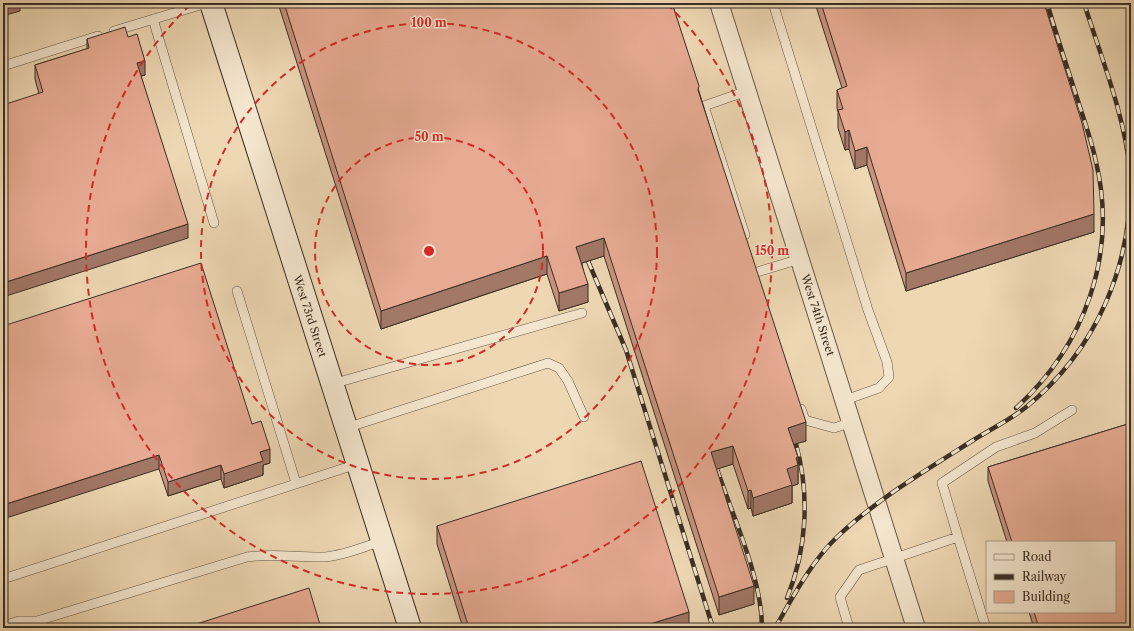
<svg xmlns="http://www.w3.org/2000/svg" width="1134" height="631" font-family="'Libre Caslon Text',serif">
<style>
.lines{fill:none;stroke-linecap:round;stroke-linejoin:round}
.lane-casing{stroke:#675847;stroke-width:10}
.street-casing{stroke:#675847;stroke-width:20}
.secondary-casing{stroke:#3a2e23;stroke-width:24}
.lane{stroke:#f4e6ce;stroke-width:9}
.street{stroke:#f4e6ce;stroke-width:18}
.secondary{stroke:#f4e6ce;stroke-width:22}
.rail-casing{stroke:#3a2e23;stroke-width:4.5}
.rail{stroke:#f4e6ce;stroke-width:3;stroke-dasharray:9;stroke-linecap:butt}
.wall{fill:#c7937e;stroke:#3a2e23}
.shaded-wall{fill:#a27867;stroke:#3a2e23}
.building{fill:#e7ab93;stroke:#3a2e23}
.ring{fill:none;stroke:#d62828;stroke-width:2;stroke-dasharray:7 5}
.labels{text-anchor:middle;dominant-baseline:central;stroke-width:3;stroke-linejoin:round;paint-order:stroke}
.street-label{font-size:11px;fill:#3a2e23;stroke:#f4e6ce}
.centre{fill:#d62828;stroke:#f4e6ce;stroke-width:2}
.ring-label{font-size:12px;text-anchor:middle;font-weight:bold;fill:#d62828;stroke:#f4e6ce;stroke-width:3;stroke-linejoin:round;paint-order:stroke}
</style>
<rect width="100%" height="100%" fill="#eed8b4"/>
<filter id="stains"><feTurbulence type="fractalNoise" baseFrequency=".005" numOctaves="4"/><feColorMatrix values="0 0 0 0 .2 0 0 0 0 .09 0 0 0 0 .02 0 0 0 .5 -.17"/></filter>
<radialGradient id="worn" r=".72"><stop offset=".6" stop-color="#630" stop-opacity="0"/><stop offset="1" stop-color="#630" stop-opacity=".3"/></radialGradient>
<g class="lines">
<defs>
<path id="lane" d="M773,3L868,310L887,362L889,377L879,388L845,400
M153,19L214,223
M114,31L207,3
M3,66L98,36
M745,235L704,106L747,91
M757,272L800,259
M237,291L296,483
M332,384L582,313
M801,409L805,420L834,428L852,422
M346,428L548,363L559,368L568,381L584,417
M958,537L942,483L996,447L1035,433L1072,410
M3,579L357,464
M3,626L19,621H37L247,557C274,553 299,558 325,557C345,555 363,547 382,541
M849,628L840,597L859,570L958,537L986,628"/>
<path id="street" d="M719,3L916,628"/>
<path id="secondary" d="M211,3L410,628"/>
</defs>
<use href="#lane" class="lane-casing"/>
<use href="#street" class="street-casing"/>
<use href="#secondary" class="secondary-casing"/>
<use href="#lane" class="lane"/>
<use href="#street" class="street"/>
<use href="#secondary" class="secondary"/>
<defs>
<path id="rail" d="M588,261L626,350L713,628
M1016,408C1085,345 1118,254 1096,162C1092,142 1085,123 1079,104C1068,70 1057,37 1047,3
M717,469C733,517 762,578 762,628
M787,598C807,549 810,495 796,444
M775,628C793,597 811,562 837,537C876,500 926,470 972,441C989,430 1008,421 1025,408C1097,350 1134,263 1130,170C1124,113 1101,57 1084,3"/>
</defs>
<use href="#rail" class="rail-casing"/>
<use href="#rail" class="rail"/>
</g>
<path class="wall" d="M278,3H672L806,441L794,444L798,457V484L792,486V503L753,516L751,508L748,509L733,464L716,469L754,604L719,615L604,256L582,263L588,302L559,311L547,274L381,329Z
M815,3H1044L1094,232L906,291L867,165L855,169L849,149L845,150L838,128V112L837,108V90L842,88Z
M128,37L145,75L141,76L188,238L39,94L35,79V65L87,49V39Z
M3,326L252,424L270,463L263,465V475L224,488L221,479L168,496L159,469Z
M1131,423V628H1034L1029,612H1115V542H1007L988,481V467Z
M437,526L689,628H463L437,544Z"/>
<path class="shaded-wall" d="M15,3H20V11L3,16V7Z
M145,61V75L137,77V63Z
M849,130V149L845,150V132Z
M867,147V165L855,169V151Z
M1094,214V232L906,291V273Z
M188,224V238L3,297V283Z
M604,238V256L576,265V247Z
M547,256V274L381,329V311Z
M588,284V302L559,311V293Z
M806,422V441L788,446V428Z
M733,446V464L711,471V452Z
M270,449V463L263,465V475L224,488V474L260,452Z
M159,455V469L3,519V505Z
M798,457V484L792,486V503L753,516V498L787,469L796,458Z
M221,465V479L168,496V482Z
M751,490V508L748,509V491Z
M754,586V604L719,615V597Z
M689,612V628H637Z"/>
<path class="building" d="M3,3H15L3,7Z
M284,3H672L699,86L698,90L806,422L788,428L798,457L796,458L798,465L787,469L792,485L753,498L751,490L748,491L733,446L711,452L754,586L719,597L604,238L576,247L588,284L559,293L547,256L381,311Z
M821,3H1044L1082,123L1093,170L1094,214L906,273L867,147L855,151L849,130L845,132L838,110L843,109L837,90L847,86Z
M125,27L128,37L137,34L145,61L137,63L188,224L3,283V105L43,92L35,65L89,48L87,39Z
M201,263L252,424L261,421L270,449L260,452L263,461L224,474L221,465L168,482L159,455L3,505V326Z
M1131,423V628H1039L1034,612H1115V542H1012L988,467Z
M641,461L689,612L637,628H469L437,526Z
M309,588L321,628H184Z"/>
<g class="ring">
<circle cx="429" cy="251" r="114"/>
<circle cx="429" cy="251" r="228"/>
<path d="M667 4A343 343 0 1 1 191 4"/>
</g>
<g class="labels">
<g class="street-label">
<text transform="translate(818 315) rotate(72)">West 74th Street</text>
<text transform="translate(310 316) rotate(72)">West 73rd Street</text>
</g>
</g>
<circle cx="429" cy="251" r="6" class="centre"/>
<g class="ring-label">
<text x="429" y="27">100 m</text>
<text x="429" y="141">50 m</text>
<text x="772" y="255">150 m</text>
</g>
<rect width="1134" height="631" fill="none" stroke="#eed8b4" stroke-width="16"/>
<rect x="4" y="4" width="1126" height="623" fill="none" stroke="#3a2e23" stroke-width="2"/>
<rect x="8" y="8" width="1118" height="615" fill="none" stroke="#3a2e23"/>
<rect x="986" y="541" width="130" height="72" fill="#f4e6ce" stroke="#aa9c8a"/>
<rect x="994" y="554" width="20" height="6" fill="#f4e6ce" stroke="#aa9c8a"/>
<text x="1022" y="561" font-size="12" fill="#3a2e23">Road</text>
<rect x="994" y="574" width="20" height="6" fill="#3a2e23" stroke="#aa9c8a"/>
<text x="1022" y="581" font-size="12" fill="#3a2e23">Railway</text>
<rect x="994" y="591" width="20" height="12" fill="#e7ab93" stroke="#aa9c8a"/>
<text x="1022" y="601" font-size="12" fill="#3a2e23">Building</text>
<rect width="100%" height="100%" filter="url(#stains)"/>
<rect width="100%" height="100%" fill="url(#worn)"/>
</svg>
